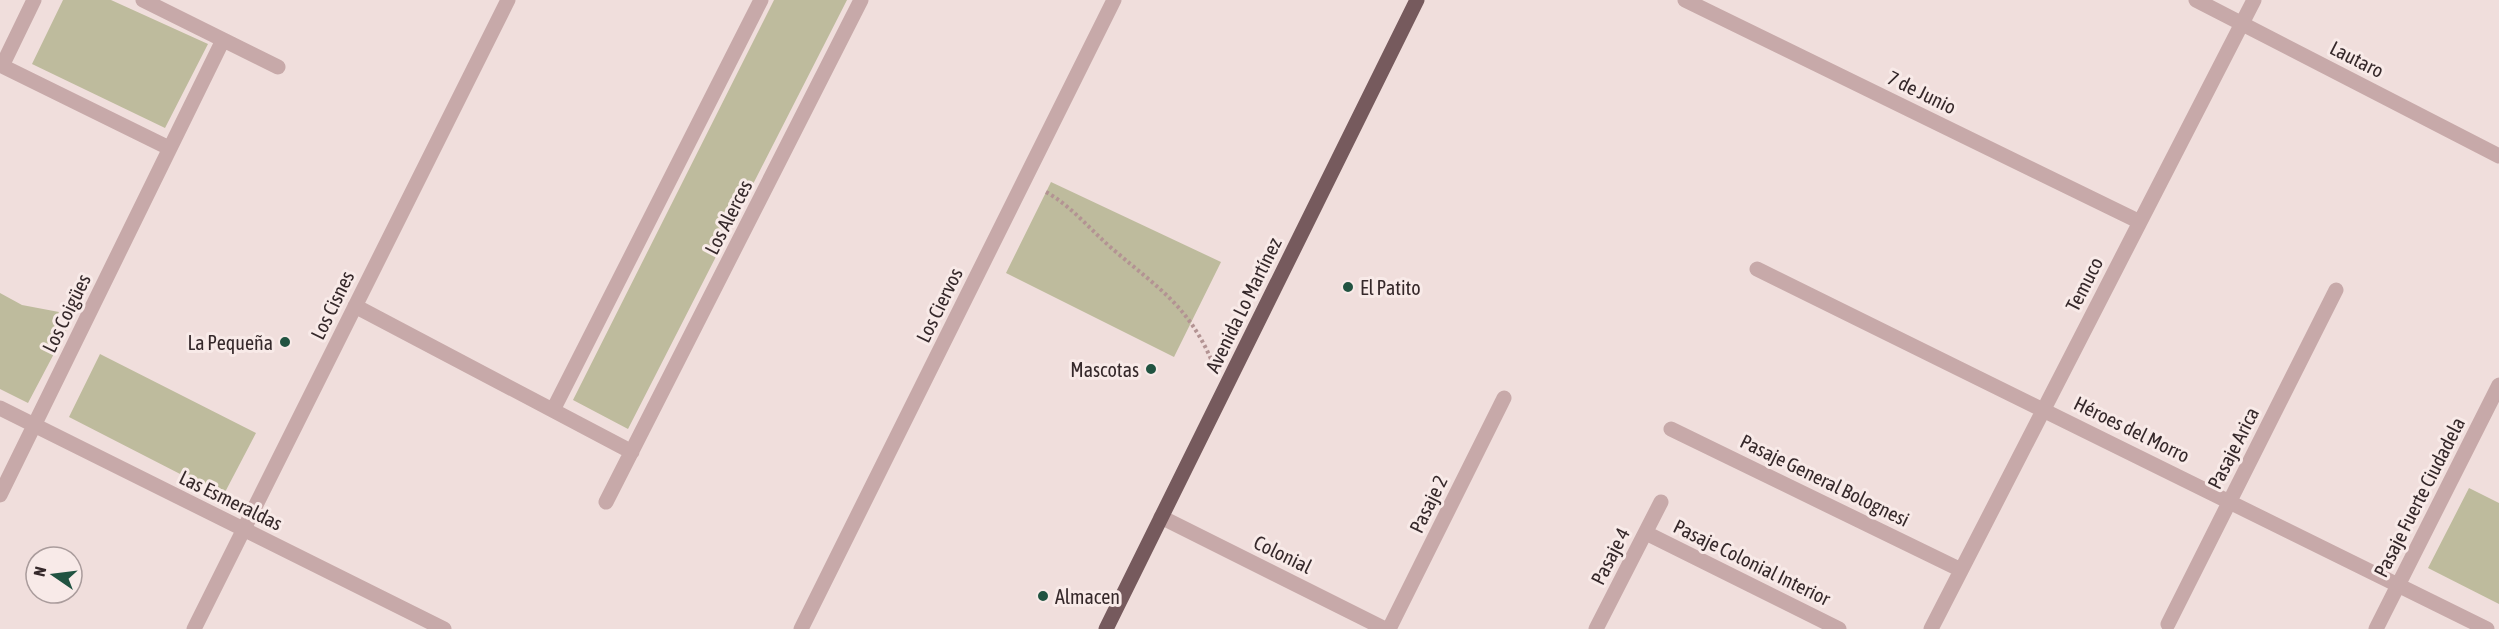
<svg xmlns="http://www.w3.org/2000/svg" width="2499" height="629" font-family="'Asap Condensed',sans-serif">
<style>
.green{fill:#bebb9d}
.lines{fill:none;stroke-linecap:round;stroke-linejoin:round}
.path{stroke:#b39393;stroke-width:4;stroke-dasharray:3 3;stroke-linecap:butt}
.minor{stroke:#c7a9a9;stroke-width:15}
.major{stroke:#765a5d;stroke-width:15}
.poi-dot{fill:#215341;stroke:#f8eae8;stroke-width:2}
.labels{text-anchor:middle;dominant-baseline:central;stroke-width:6;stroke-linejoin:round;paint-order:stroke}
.street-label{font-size:20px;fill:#35282a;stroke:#f8eae8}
.poi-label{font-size:20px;fill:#35282a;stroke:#f8eae8;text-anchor:start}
</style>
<rect width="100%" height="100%" fill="#f0dedc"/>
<path class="green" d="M63,0H111L208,44L165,128L32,64Z
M774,0H847L628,429L573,400Z
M1051,182L1221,262L1174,357L1006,273Z
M0,293L22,305L59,312L53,322L67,329L28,403L0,389Z
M100,354L256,433L223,496L69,417Z
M2469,488L2499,503V604L2428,568Z"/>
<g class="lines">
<path class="path" d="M1046,192C1073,207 1091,231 1115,251C1158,288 1187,305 1211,359"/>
<path class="minor" d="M143,0L278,67
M1685,0L2140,222
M2196,0L2499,156
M0,65L169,148
M2,66L34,0
M1757,269L2487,629
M355,306L632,452
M0,408L444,629
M553,410L761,0
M1671,429L1961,570
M0,495L223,40
M606,502L861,0
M1161,517L1385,629
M1646,533L1839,629
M2168,624L2336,290
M194,629L508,0
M801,629L1114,0
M1389,629L1504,398
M1596,629L1661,502
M1931,629L2254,0
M2376,629L2499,385"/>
<path class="major" d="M1106,629L1417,0"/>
</g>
<g class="poi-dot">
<circle cx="1348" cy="287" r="6"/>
<circle cx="285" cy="342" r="6"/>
<circle cx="1151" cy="369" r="6"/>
<circle cx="1043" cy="596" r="6"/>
</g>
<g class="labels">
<g class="street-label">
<text transform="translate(2357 59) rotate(27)">Lautaro</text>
<text transform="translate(1922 92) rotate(26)">7 de Junio</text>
<text transform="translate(728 217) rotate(-63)">Los Alerces</text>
<text transform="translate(2084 284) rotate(-63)">Temuco</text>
<text transform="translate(332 305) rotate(-64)">Los Cisnes</text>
<text transform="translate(939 305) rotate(-64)">Los Ciervos</text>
<text transform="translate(1243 305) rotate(-64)">Avenida Lo Martínez</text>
<text transform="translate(66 313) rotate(-64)">Los Coigües</text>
<text transform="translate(2132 429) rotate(26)">Héroes del Morro</text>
<text transform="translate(2233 448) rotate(-63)">Pasaje Arica</text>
<text transform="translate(1825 480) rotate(26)">Pasaje General Bolognesi</text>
<text transform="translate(2419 497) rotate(-63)">Pasaje Fuerte Ciudadela</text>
<text transform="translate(231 500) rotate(26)">Las Esmeraldas</text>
<text transform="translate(1428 504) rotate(-64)">Pasaje 2</text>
<text transform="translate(1283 554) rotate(26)">Colonial</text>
<text transform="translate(1610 556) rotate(-63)">Pasaje 4</text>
<text transform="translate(1752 562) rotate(26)">Pasaje Colonial Interior</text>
</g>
<g class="poi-label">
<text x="1360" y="287">El Patito</text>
<text x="273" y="342" text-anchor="end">La Pequeña</text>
<text x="1139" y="369" text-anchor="end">Mascotas</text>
<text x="1055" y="596">Almacen</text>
</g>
</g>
<g transform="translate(54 575) rotate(284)"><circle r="28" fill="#f8eae8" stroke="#aa9c9c" stroke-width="1.5"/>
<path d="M0-4.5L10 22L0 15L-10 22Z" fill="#215341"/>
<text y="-9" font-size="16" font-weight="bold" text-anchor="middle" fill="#35282a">N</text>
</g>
</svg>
